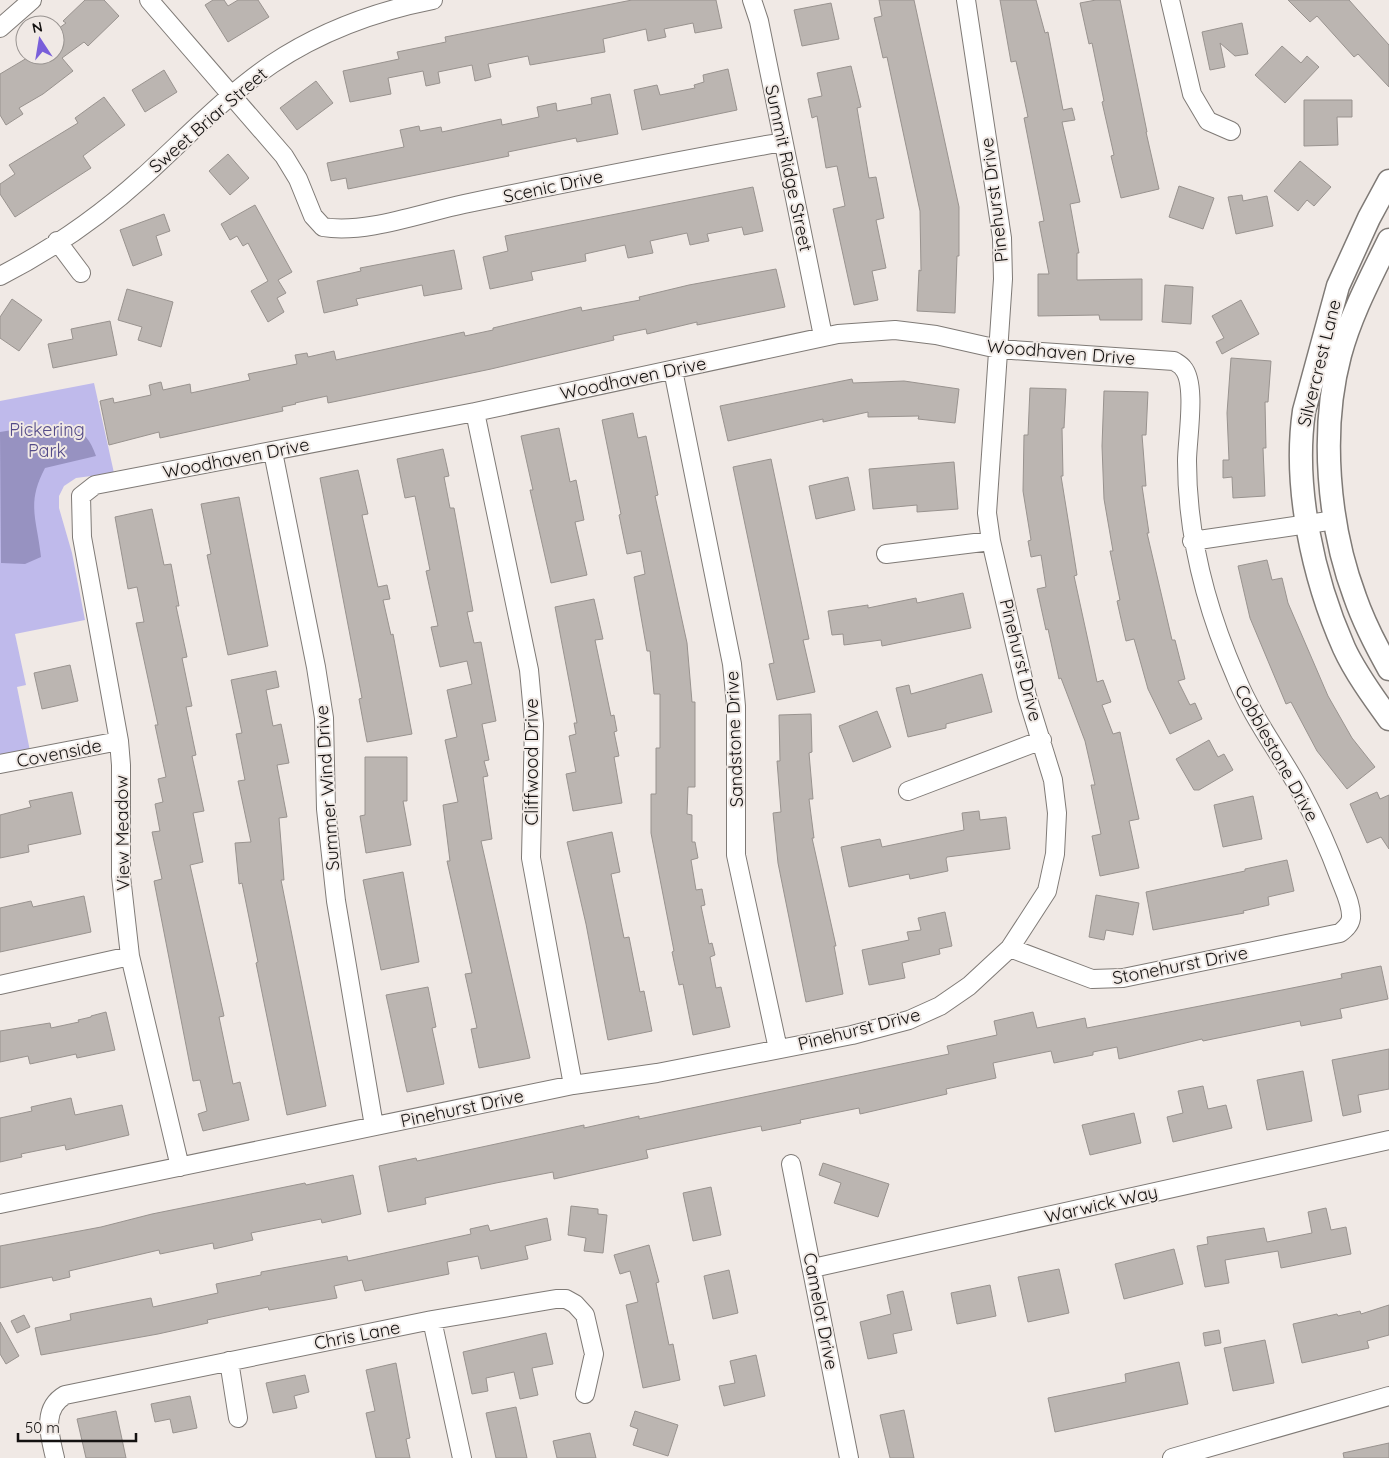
<svg xmlns="http://www.w3.org/2000/svg" width="1389" height="1458" font-family="Quicksand,sans-serif">
<style>
.green{fill:#bfbaeb}
.water{fill:#9792c1}
.building{fill:#bbb5b1;stroke:#99938f}
.lines{fill:none;stroke-linecap:round;stroke-linejoin:round}
.minor-casing{stroke:#7f7a76;stroke-width:20}
.tertiary-casing{stroke:#7f7a76;stroke-width:25}
.minor{stroke:#fff;stroke-width:18}
.tertiary{stroke:#fff;stroke-width:22}
.labels{text-anchor:middle;dominant-baseline:central;stroke-width:4;stroke-linejoin:round;paint-order:stroke}
.street-label{font-size:18px;fill:#141211;stroke:#f0e9e5}
.park-label{font-size:18px;fill:#544b88;stroke:#f0e9e5}
</style>
<rect width="100%" height="100%" fill="#f0e9e5"/>
<path class="green" d="M94,383L114,473L76,478L64,486L59,496V508L72,553L85,620L15,634L26,685L17,687L30,751L0,757V401Z"/>
<path class="water" d="M37,426C67,427 85,423 96,456L45,468C26,504 37,519 41,557L25,564L1,563L0,432Z"/>
<path class="building" d="M85,0H104L119,16L88,46L84,42L62,58L73,71L43,94L19,108L23,114L6,125L0,115V74L32,55H55V31L66,23L63,21Z
M213,0H224L228,6L238,0H258L269,17L228,42L205,5Z
M632,0H716L722,28L695,33L693,23L664,29L666,37L648,41L646,29L603,39L605,52L530,65L528,56L488,64L491,77L475,81L472,65L438,72L440,83L426,86L423,71L388,78L391,94L350,102L343,71L399,59L397,52L446,42L445,37Z
M879,0H914L959,207V256H957L955,313L917,311L919,270L921,271L920,211L887,57L883,58L874,18L882,16Z
M1000,0H1036L1045,33L1048,32L1063,110L1072,108L1075,120L1062,122L1080,202L1070,204L1079,253H1077V280L1142,279V320H1100L1099,315L1038,316V274H1049L1039,222L1044,221L1024,118L1028,117L1016,61L1011,62Z
M1096,0H1120L1147,132H1146L1159,189L1121,198L1111,156L1114,155L1102,102L1104,101L1092,43L1089,44L1080,3Z
M1288,0H1349L1389,45V87L1358,54L1354,57L1317,16L1310,22Z
M831,3L839,39L802,46L794,10Z
M1242,23L1248,54L1235,56L1220,43L1225,67L1210,70L1202,32Z
M1282,46L1301,63L1307,56L1319,67L1285,103L1255,75Z
M851,66L861,107L857,108L869,178L876,177L884,218L876,220L886,268L872,271L878,300L854,305L833,209L845,206L837,166L826,168L817,116L812,118L808,99L822,96L817,73Z
M728,69L737,110L642,130L634,90L657,85L660,95L695,88L694,85L704,82L703,75Z
M164,70L177,92L145,112L132,90Z
M316,81L333,103L297,130L280,108Z
M610,94L618,134L577,142L576,138L508,152L509,156L348,189L346,178L331,181L327,163L404,147L400,130L419,126L420,131L441,127L442,132L501,119L502,125L539,117L537,107L556,103L557,111L592,104L591,98Z
M104,97L125,125L83,156L91,168L15,217L0,194V184L15,174L9,165L78,123L75,118Z
M1304,100H1352V117H1337L1338,145L1304,146Z
M228,154L249,178L230,195L209,171Z
M1300,161L1331,187L1314,206L1307,200L1298,211L1274,191Z
M1179,186L1214,198L1203,229L1169,217Z
M753,187L763,231L744,235L742,227L707,234L709,241L690,245L687,233L650,241L653,253L628,258L625,245L585,254L586,261L531,272L533,280L490,289L483,257L508,251L505,236Z
M1242,195L1243,201L1267,196L1273,226L1236,234L1228,197Z
M255,205L292,272L278,280L286,293L277,298L284,312L268,322L251,291L268,281L248,243L243,246L237,236L230,240L221,224Z
M164,214L170,231L156,236L162,255L133,266L120,230Z
M454,250L462,289L424,296L422,285L356,299L358,305L324,313L317,281L361,271L360,268Z
M776,269L785,307L697,325V322L647,334L646,329L613,336L614,340L491,369L328,403L327,396L295,403L296,404L282,407L283,411L160,438L159,432L109,445L100,401L113,398L114,403L151,395L149,385L161,382L163,390L190,384L191,393L250,380L248,374L297,364L295,355L307,353L308,357L334,351L336,360L464,332L465,336L493,330V328L581,307L582,311L640,300L639,297L689,285Z
M1165,285L1193,287L1191,324L1162,322Z
M127,289L173,302L161,347L138,340L142,327L118,320Z
M12,299L42,320L19,351L0,338V317Z
M1241,300L1259,334L1222,354L1216,342L1224,338L1212,316Z
M110,321L117,355L53,368L48,344L73,339L71,329Z
M1231,358L1271,361L1268,402H1265L1266,448H1263L1265,496L1233,498L1232,477L1223,478V460H1229L1227,413Z
M852,379L853,383L904,381L959,389L955,423L918,419L919,416L868,417V412L823,422V419L728,441L720,406Z
M1030,388L1066,389L1064,428H1062L1063,476H1061L1077,575L1074,576L1097,682L1103,680L1111,702L1102,705L1113,734L1120,732L1139,819L1129,821L1139,868L1100,876L1092,836L1101,834L1091,785H1095L1085,741L1061,678L1059,679L1048,629L1046,630L1037,589L1046,587L1041,555L1031,557L1028,541L1031,540L1023,491L1024,435H1028Z
M1104,391L1148,392L1146,435H1142L1146,486H1142L1149,533H1147L1172,640H1175L1185,679L1178,681L1190,705L1195,703L1202,719L1170,734L1148,689L1134,639L1126,641L1117,601L1120,600L1110,551H1113L1104,499L1102,446Z
M633,413L638,438L646,436L658,495L655,496L687,643L692,702H695V787H688L687,814L692,815V842H695L698,858L691,860L696,890L702,889L705,905L701,906L709,944L712,943L715,955L710,957L716,988L721,987L730,1027L693,1035L683,984L679,985L672,952L674,951L651,833V794H656V748H660V694H654L650,651H647L634,577L645,574L641,551L627,554L619,515L621,514L602,420Z
M559,428L570,482L576,480L584,520L575,522L587,575L551,583L530,490H533L521,436Z
M443,449L449,476L444,477L450,508H454L473,611L467,612L474,643L481,642L496,721L482,724L489,760L484,761L488,776L483,777L492,839L481,841L530,1058L479,1068L471,1029L477,1028L465,974L472,973L447,861H450L443,805L458,802L445,740L457,737L447,690L472,684L467,661L440,667L431,627L438,626L426,571L430,570L415,496L405,498L397,459Z
M771,459L809,639L803,640L815,692L777,700L769,664L774,663L733,467Z
M954,462L958,509L917,512V505L873,509L869,469Z
M358,470L368,514L362,515L378,587L387,585L390,599L383,600L391,635L393,634L412,734L367,742L359,699L362,698L320,478Z
M848,477L855,510L816,519L809,486Z
M239,497L268,646L228,655L207,555L211,554L201,504Z
M152,509L164,565L171,564L179,606H176L187,657L182,658L192,706L186,707L196,755L192,756L204,811L193,813L203,862L190,865L224,1016L219,1017L233,1084L240,1082L249,1120L203,1131L198,1114L207,1111L200,1080L193,1081L154,881L162,879L152,832L160,831L155,804L163,802L158,779L166,777L155,725H158L136,623L144,622L137,587L128,589L115,517Z
M1267,560L1272,580L1282,578L1288,603L1328,696L1352,738L1375,767L1347,789L1317,751L1291,702L1286,704L1250,618L1238,566Z
M963,593L971,628L882,646L881,640L844,645L843,634L832,635L828,611L868,605V608L916,598L917,603Z
M594,599L603,639L595,640L611,716L614,715L617,731L614,732L619,756L614,757L622,803L573,811L566,774L576,772L569,736L576,734L574,723H577L555,607Z
M70,665L78,701L42,709L34,673Z
M276,671L279,687L266,690L273,726L281,724L289,763L277,765L287,817L279,818L284,880H281L326,1106L287,1115L256,963L258,962L242,883L239,884L235,843L251,842L238,781L245,780L236,734L242,733L231,680Z
M982,674L992,712L946,724V728L908,737L896,688L909,685L911,694Z
M877,711L891,747L853,762L839,726Z
M811,714L812,752L809,753L813,799H809L814,838H812L836,946H834L843,994L806,1002L778,863L773,813L781,812L777,761H780L779,715Z
M1209,740L1218,757L1224,754L1233,770L1199,790H1194L1176,759Z
M365,757H407V801H403L411,845L366,853L360,816L365,815Z
M72,792L81,834L28,845L29,852L0,858V815L31,807L29,801Z
M1377,792L1380,799L1389,795V849L1381,837L1367,843L1350,804Z
M1253,796L1262,839L1223,847L1214,805Z
M979,811L980,820L1006,817L1010,849L947,857L946,859L948,871L910,879L909,874L849,887L841,847L880,839L882,847L964,830L962,813Z
M612,832L620,872L611,874L624,938L629,937L640,992L644,991L652,1031L608,1040L586,924L567,842Z
M1287,860L1294,891L1268,897L1269,905L1243,911L1244,913L1153,930L1146,892L1245,871V869Z
M403,872L419,962L381,970L363,880Z
M1096,895L1139,903L1133,935L1106,930L1104,940L1089,937Z
M84,896L91,932L0,952V908L31,901L33,907Z
M945,912L952,946L939,949L940,954L902,963L905,978L869,985L862,950L909,940L907,932L921,930L918,918Z
M1381,966L1388,999L1340,1009L1342,1018L1301,1026L1300,1021L1203,1041L1202,1039L1119,1059L1117,1047L1093,1052V1055L1054,1063L1051,1051L993,1063L996,1078L946,1089L947,1094L860,1114L859,1108L800,1120L801,1123L762,1131L761,1126L712,1136L646,1150L648,1158L554,1179L553,1172L496,1183L425,1198L426,1204L388,1212L379,1166L416,1158L417,1161L584,1125V1128L639,1116V1119L949,1054L947,1046L997,1035L994,1021L1033,1012L1037,1028L1085,1018L1087,1028L1282,990L1342,978L1341,974Z
M428,987L436,1027L432,1028L444,1084L407,1092L386,995Z
M106,1012L115,1050L77,1058L76,1054L30,1064L28,1056L0,1062V1031L50,1023L51,1028L79,1022L78,1020L91,1017V1016Z
M1389,1049V1089L1358,1095L1361,1112L1343,1116L1332,1060Z
M1303,1071L1312,1121L1267,1130L1257,1080Z
M1203,1086L1208,1109L1226,1105L1232,1128L1173,1142L1167,1117L1183,1113L1178,1091Z
M71,1098L75,1115L122,1105L129,1135L66,1150L65,1145L21,1154L22,1157L0,1162V1118L32,1111L31,1107Z
M1134,1113L1141,1143L1090,1155L1082,1125Z
M823,1163L889,1184L878,1217L834,1203L841,1183L819,1175Z
M353,1175L361,1214L322,1223L321,1219L251,1233L253,1240L214,1249L213,1243L160,1254L159,1250L69,1271L70,1277L53,1281L52,1277L0,1288V1246L101,1227L152,1214L305,1183L306,1185Z
M711,1187L721,1235L693,1241L683,1193Z
M571,1206L598,1209V1214L607,1215L603,1253L584,1251L586,1238L568,1235Z
M1326,1208L1331,1230L1346,1227L1351,1254L1281,1268L1278,1251L1225,1260L1229,1283L1205,1287L1197,1246L1208,1244L1207,1237L1264,1228L1267,1242L1312,1233L1308,1212Z
M547,1218L551,1240L525,1246L528,1259L481,1269L478,1256L447,1262L449,1274L365,1291L362,1280L334,1286L337,1298L269,1310L268,1307L207,1320L208,1323L158,1334L41,1355L35,1328L71,1320L70,1314L151,1298L153,1307L218,1293L216,1284L261,1275V1272L347,1256L348,1261L471,1234L470,1229L488,1225L490,1231Z
M649,1245L659,1282L656,1283L669,1345L673,1344L680,1380L643,1388L626,1305L638,1302L630,1271L620,1274L614,1255Z
M1174,1249L1183,1284L1124,1299L1115,1264Z
M1059,1269L1069,1313L1028,1322L1018,1277Z
M729,1270L738,1313L713,1319L704,1276Z
M990,1285L996,1316L957,1324L951,1293Z
M903,1291L912,1330L893,1334L897,1353L868,1359L860,1322L891,1314L887,1295Z
M1389,1305V1335L1367,1341L1369,1348L1302,1363L1293,1324L1337,1314L1338,1316L1360,1311L1361,1314Z
M24,1315L30,1327L17,1333L11,1321Z
M0,1322L19,1356L6,1364L0,1354Z
M1219,1330L1221,1343L1205,1346L1203,1333Z
M546,1333L553,1364L532,1368L538,1395L520,1399L514,1372L486,1378L488,1391L472,1394L463,1352Z
M1265,1340L1274,1383L1233,1391L1224,1348Z
M756,1355L765,1396L724,1406L719,1386L735,1383L730,1361Z
M1179,1362L1188,1404L1055,1432L1048,1398L1126,1382L1125,1374Z
M396,1363L410,1438L406,1439L410,1458H376L366,1413L375,1411L366,1370Z
M305,1375L309,1392L294,1396L297,1408L273,1413L266,1383Z
M190,1396L197,1428L173,1433L170,1419L155,1422L151,1404Z
M516,1407L527,1458H496L486,1413Z
M904,1410L914,1458H890L880,1415Z
M116,1411L126,1458H86L77,1419Z
M635,1411L678,1425L668,1456L633,1445L638,1429L630,1426Z
M590,1433L596,1458H557L553,1441Z
M1389,1443V1458H1344L1343,1453Z"/>
<g class="lines">
<defs>
<path id="minor" d="M149,0L284,156L298,179L313,216L323,227C366,234 421,213 464,204C570,182 676,161 783,142
M752,0L759,21L823,336
M1170,0L1192,94L1208,121L1231,131
M0,28L32,0
M57,241L81,273
M0,276C51,250 101,215 143,177C185,139 225,96 272,64C320,32 377,11 433,0
M673,370L732,664L736,706V855L778,1049
M475,412L529,670L534,724L531,858L573,1085
M273,452L316,667L324,718L326,809L336,901L374,1126
M1192,541L1335,520
M886,554L991,541
M0,764L119,741
M908,791L1042,740
M0,985L130,956
M791,1164L849,1458
M180,1167L130,956L121,876V765L119,741L82,537L81,496L95,485L475,412L838,334L895,330L936,335L998,349L1174,361C1177,363 1181,365 1183,368C1197,384 1187,440 1187,461C1187,537 1206,608 1236,677C1253,719 1280,753 1301,792C1316,820 1329,849 1340,879C1344,890 1352,905 1351,918C1350,925 1345,929 1340,933L1123,978L1092,979L1010,948
M0,1204L573,1085L657,1073L852,1035L909,1020L940,1006L969,986L1010,948L1047,891L1055,854L1057,813L1053,780L1027,696L991,541L987,513L1003,279L1002,238L966,0
M813,1268L1389,1140
M432,1320L462,1458
M229,1361L238,1418
M55,1458C50,1436 41,1409 65,1395L432,1320L556,1299H566L575,1304L585,1315L594,1354L585,1394
M1172,1458L1389,1396"/>
<path id="tertiary" d="M1389,181L1369,218L1338,286L1304,411C1293,487 1313,578 1344,648C1355,672 1373,697 1389,719
M1389,240C1371,277 1351,314 1340,355C1320,430 1328,525 1355,597C1364,623 1376,646 1389,669"/>
</defs>
<use href="#minor" class="minor-casing"/>
<use href="#tertiary" class="tertiary-casing"/>
<use href="#minor" class="minor"/>
<use href="#tertiary" class="tertiary"/>
</g>
<g class="labels">
<g class="street-label">
<text transform="translate(208 120) rotate(-41)">Sweet Briar Street</text>
<text transform="translate(789 168) rotate(78)">Summit Ridge Street</text>
<text transform="translate(553 186) rotate(-12)">Scenic Drive</text>
<text transform="translate(994 200) rotate(-97)">Pinehurst Drive</text>
<text transform="translate(1061 352) rotate(5)">Woodhaven Drive</text>
<text transform="translate(1319 363) rotate(-76)">Silvercrest Lane</text>
<text transform="translate(633 378) rotate(-12)">Woodhaven Drive</text>
<text transform="translate(236 458) rotate(-11)">Woodhaven Drive</text>
<text transform="translate(1021 660) rotate(76)">Pinehurst Drive</text>
<text transform="translate(734 739) rotate(-92)">Sandstone Drive</text>
<text transform="translate(59 753) rotate(-11)">Covenside</text>
<text transform="translate(1277 753) rotate(61)">Cobblestone Drive</text>
<text transform="translate(531 762) rotate(-90)">Cliffwood Drive</text>
<text transform="translate(327 788) rotate(-94)">Summer Wind Drive</text>
<text transform="translate(122 833) rotate(-91)">View Meadow</text>
<text transform="translate(1180 965) rotate(-11)">Stonehurst Drive</text>
<text transform="translate(859 1029) rotate(-14)">Pinehurst Drive</text>
<text transform="translate(462 1108) rotate(-12)">Pinehurst Drive</text>
<text transform="translate(1101 1204) rotate(-13)">Warwick Way</text>
<text transform="translate(821 1311) rotate(79)">Camelot Drive</text>
<text transform="translate(357 1335) rotate(-11)">Chris Lane</text>
</g>
<g class="park-label">
<text x="47" y="429">Pickering<tspan x="47" dy="21">Park</tspan></text>
</g>
</g>
<g transform="translate(40 40) rotate(348)"><circle r="24" fill="#f0e9e5" stroke="#989390"/>
<path d="M0-4L9 19L0 12L-9 19Z" fill="#795fda"/>
<text y="-8" font-size="14" font-weight="bold" text-anchor="middle" fill="#141211">N</text>
</g>
<path d="M18 1433v8h118v-8" fill="none" stroke="#141211" stroke-width="2.5"/>
<text x="25" y="1433" font-size="15" fill="#141211" stroke="#f0e9e5" stroke-width="4" paint-order="stroke">50 m</text>
</svg>
